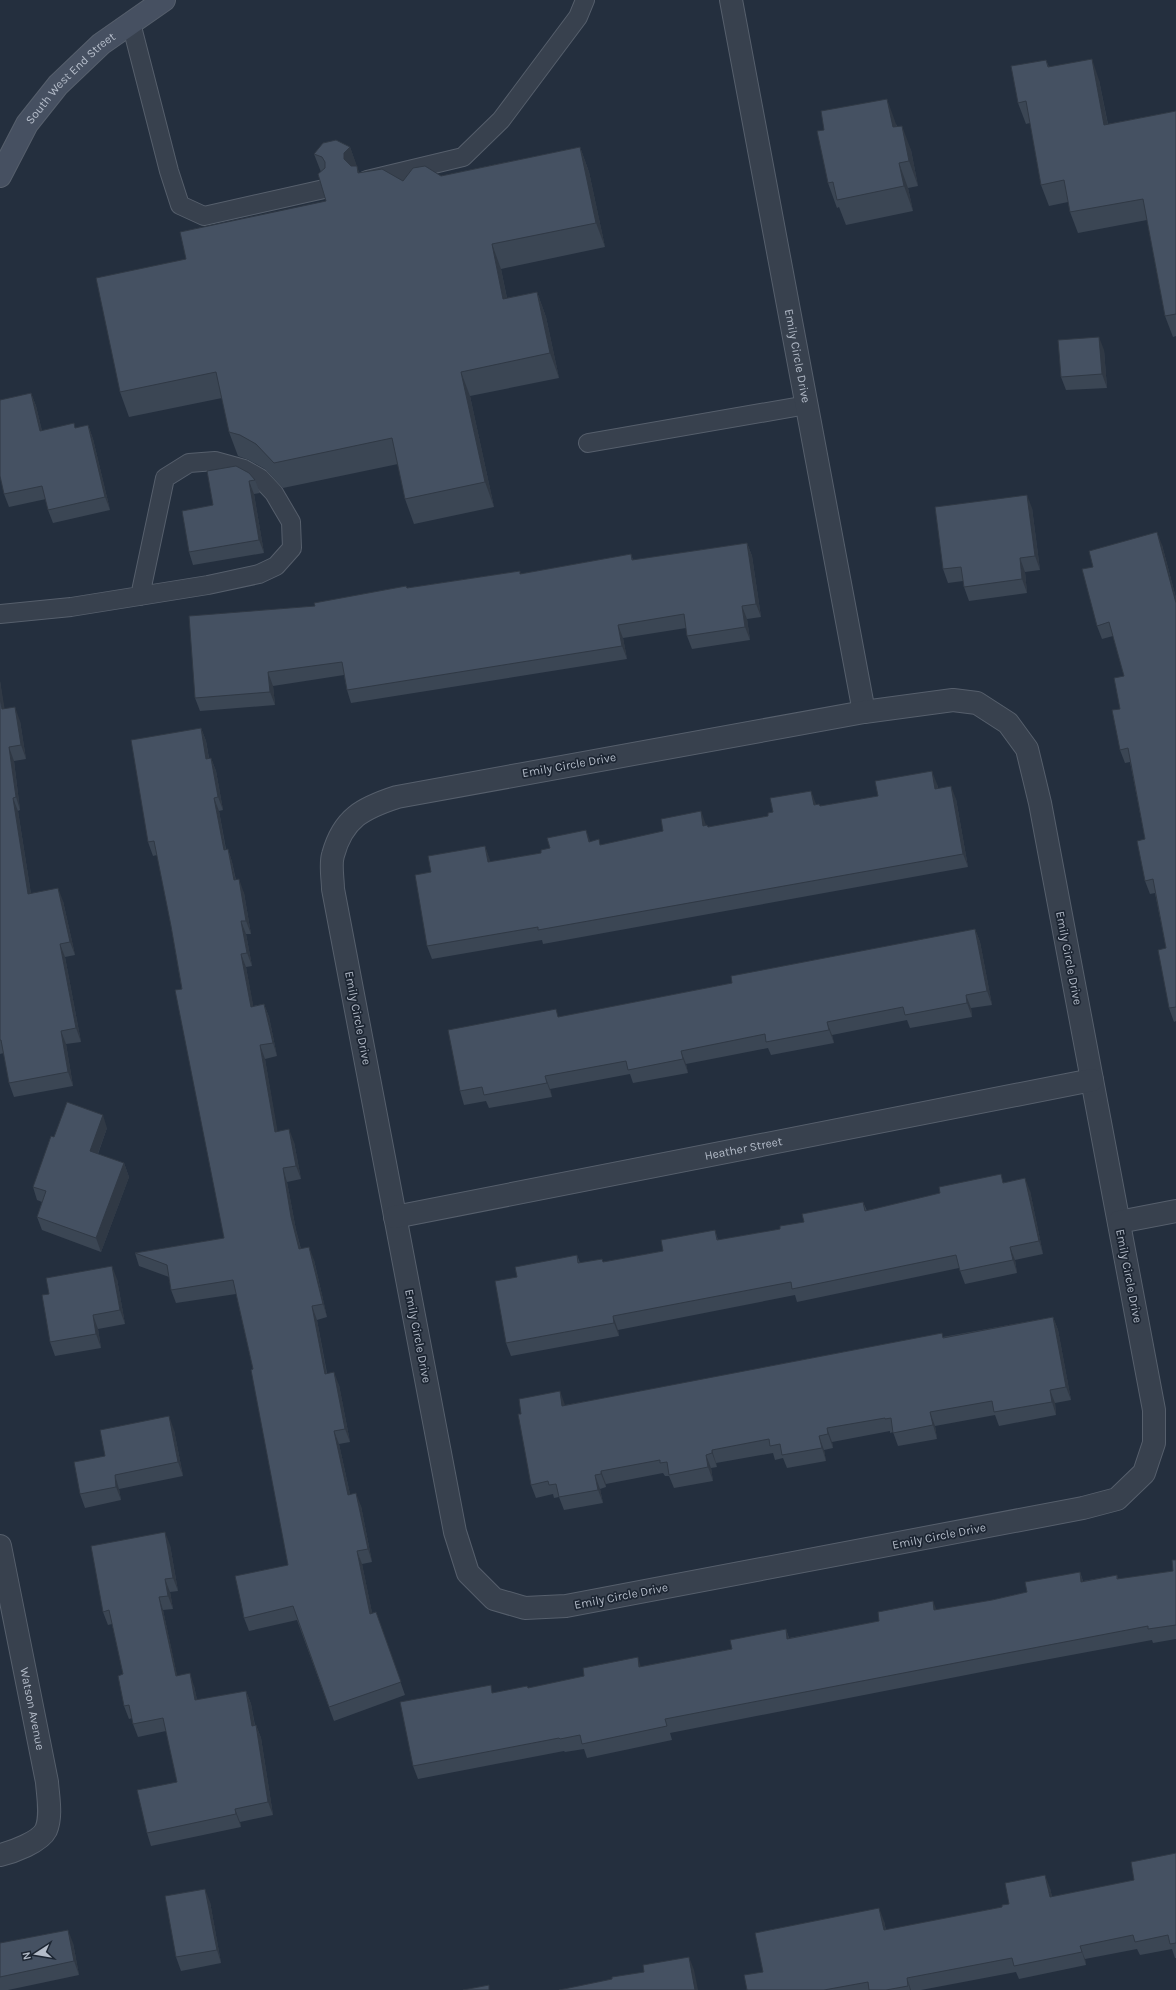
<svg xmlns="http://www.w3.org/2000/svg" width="1176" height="1990" font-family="Karla,sans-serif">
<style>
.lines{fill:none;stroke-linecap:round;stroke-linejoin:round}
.lane-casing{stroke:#565f6c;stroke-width:20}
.street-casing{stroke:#565f6c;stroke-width:24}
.secondary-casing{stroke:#565f6c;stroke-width:24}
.lane{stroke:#38414e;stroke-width:18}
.street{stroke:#38414e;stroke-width:22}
.secondary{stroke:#465061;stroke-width:22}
.wall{fill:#3b4654}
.shaded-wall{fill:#303945}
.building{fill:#455162;stroke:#303945}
.labels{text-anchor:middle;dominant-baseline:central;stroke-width:3.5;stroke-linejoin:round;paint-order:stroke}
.street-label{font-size:12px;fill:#b4bcc9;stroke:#1d2633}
</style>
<rect width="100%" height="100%" fill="#242f3e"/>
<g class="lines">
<defs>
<path id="lane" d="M131,23L169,171L180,205L204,216L324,189
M367,180L463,157L501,120L578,17L585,0
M588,443L807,405
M0,614L71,607L208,585L259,574L276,566L292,548L291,522L274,493L260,478L244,469L215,461L189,463L165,478L140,596"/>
<g id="street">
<path id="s1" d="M731,0L864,712"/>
<path d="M953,700L977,703L1008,723L1027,749L1040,803L1154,1410V1443L1144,1473L1117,1499L1083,1508L566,1606L525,1608L494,1599L468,1573L455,1532L333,889C333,879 330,865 333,855C343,818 363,808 397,797L864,712Z"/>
<path id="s2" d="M395,1217L1092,1080"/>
<path d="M1119,1222L1176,1211"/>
<path id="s3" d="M0,1546L47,1782C48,1797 52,1816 46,1830C40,1842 13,1852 0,1855"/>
</g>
<g id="secondary">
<path id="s4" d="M0,176L27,124L58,85L101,44L164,0"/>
</g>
</defs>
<use href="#lane" class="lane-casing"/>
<use href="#street" class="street-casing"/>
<use href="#secondary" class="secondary-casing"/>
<use href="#lane" class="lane"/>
<use href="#street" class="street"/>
<use href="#secondary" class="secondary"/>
</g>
<path class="wall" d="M1046,60L1049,67L1099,80L1108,124L1176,111V336L1173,337L1165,316L1147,220L1078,233L1070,212L1068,202L1049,206L1041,185L1030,123L1026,124L1018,103Z
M896,124L897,126L911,150L918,186L908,188L913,211L846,225L839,207L837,208L828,183Z
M350,147L359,173L403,181L441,176L580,147L589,172L605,247L501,269L507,298L537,292L546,317L559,378L470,396L494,507L414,524L405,499L398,464L283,488L265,469L249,460L238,456L229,432L222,398L129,417L120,392L186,259L326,201L321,172L314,154Z
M1104,350L1107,388L1066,390L1061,377Z
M31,393L36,406L42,431L76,428L88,425L93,439L110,510L53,523L48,510L46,499L9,507L4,494Z
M207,471L255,480L260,493L254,494L264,553L193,565L189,552L213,505Z
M1032,508L1040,570L1025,572L1027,593L969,601L964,587L963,581L948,583L943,569Z
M747,543L752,556L761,617L747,619L750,640L692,649L687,636L686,628L623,638L627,659L351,703L347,690L344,675L273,686L275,705L200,711L195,698L315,606L407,588L520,571V574L631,554L633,560Z
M1162,545L1176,598V1021L1174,1022L1169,1008L1166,948L1155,893L1150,894L1145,881V839L1130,762L1125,763L1120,750V709L1124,676L1113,636L1102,639L1097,626L1093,567Z
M0,681L4,709L20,721L26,759L14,761L20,810L18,811L31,894L63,901L75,955L65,957L81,1042L66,1044L73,1086L14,1097L9,1083L4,1053L0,1054Z
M201,728L206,741L209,758H211L216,771L223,810L219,811L226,849H228L232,862L236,880L244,893L251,934H246L252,966L246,967L253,1006L264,1004L269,1017L277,1056L265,1059L277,1131L294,1142L301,1179L287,1182L296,1230L301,1249L314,1260L327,1317L317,1320L327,1373L339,1385L350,1442L339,1444L350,1494L361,1506L372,1562L362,1564L372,1613L376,1612L405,1695L334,1721L297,1620L249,1631L244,1618L288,1565L253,1369L236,1294L176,1303L171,1290L169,1277L139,1266L135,1253L224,1238L171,926L157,855L153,856L148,842Z
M937,784L938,788L956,799L968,867L543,944L542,940L432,959L427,946L431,872L485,846L490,862L541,853L590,841L601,845L706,825L708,827L768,816L816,804L820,806L878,796Z
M975,929L980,942L992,1005L971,1008L972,1017L910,1028L907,1020L832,1035L834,1043L771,1055L768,1048L686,1064L688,1073L633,1083L630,1074L550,1089L552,1097L489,1108L486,1101L464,1105L460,1091L559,1017L732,983Z
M107,1128L98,1154L124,1163L129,1177L101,1252L42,1230L37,1217L42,1202L37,1200L33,1187L54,1137Z
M1005,1182L1030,1191L1043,1254L1015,1260L1017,1273L965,1284L959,1268L797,1302L795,1295L618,1330L619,1336L511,1356L506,1343L517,1277L577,1255L580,1263L602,1259L603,1262L663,1251L715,1230L718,1240L780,1229L804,1222L863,1202L867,1211Z
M117,1279L125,1324L98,1329L101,1348L55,1356L50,1342Z
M1053,1317L1058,1330L1071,1400L1055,1403L1056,1415L999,1426L995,1415L935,1426L937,1439L898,1446L893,1432L890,1433V1431L832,1442L833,1448L824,1450L826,1461L787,1468L783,1458L775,1460L773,1453L716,1463L717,1467L711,1468L713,1481L674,1488L669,1476H665L663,1473L606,1484V1487L600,1489L603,1503L564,1510L559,1497L554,1498L553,1494L536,1498L531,1485L565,1405L943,1337Z
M174,1430L183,1476L119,1489L121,1500L85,1508L80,1494L105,1456Z
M170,1545L178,1591L170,1592L173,1609L163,1610L177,1676L194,1686L197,1700L246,1691L251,1704L255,1725H256L261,1738L273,1815L240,1822L241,1827L151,1846L147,1833L177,1782L166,1731L138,1737L133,1724L132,1718L129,1719L124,1706L123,1674L112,1624L108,1625L103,1612Z
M1176,1560V1639L1153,1643L1152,1640L1007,1667L670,1733L672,1740L587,1758L584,1749L565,1752L564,1751L418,1779L413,1766L493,1693L527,1686L528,1688L732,1649L786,1629L789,1638L992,1600L1027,1592L1080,1572L1083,1581L1117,1575L1118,1579L1173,1571Z
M1176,1853V1958H1175L1172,1949L1140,1955L1137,1949L1085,1959L1086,1965L1019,1979L1016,1972L921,1990H747L763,1972L884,1921L886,1930L1002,1907L1009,1904L1050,1888L1052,1897L1134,1880Z
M210,1902L221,1963L181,1971L176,1957Z
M0,1943H73L79,1975L8,1990H0Z"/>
<path class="shaded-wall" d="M1092,59L1099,80L1112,146L1104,125Z
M887,99L896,124L902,152L893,127Z
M902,126L911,150L918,186L909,161Z
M350,147L366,191L353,178L344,159V153Z
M580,147L589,172L605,247L596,223Z
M899,163L908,188L913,211L904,186Z
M492,244L501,269L512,324L503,299Z
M537,292L546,317L559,378L550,353Z
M1099,337L1104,350L1107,388L1102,374Z
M461,372L470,396L494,507L485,482Z
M31,393L36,406L45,444L40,431Z
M88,425L93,439L110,510L105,497Z
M249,481L254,494L264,553L259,540Z
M1027,495L1032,508L1040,570L1035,556Z
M1157,532L1162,545L1176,598V603Z
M747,543L752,556L761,617L756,604Z
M1020,558L1025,572L1027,593L1022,579Z
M742,606L747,619L750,640L745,627Z
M618,625L623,638L627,659L622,646Z
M268,672L273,686L275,705L270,692Z
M0,681L7,723L2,709L0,698Z
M15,707L20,721L26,759L21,745Z
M201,728L206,741L211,772L206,759Z
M9,747L14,761L20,810L16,797Z
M211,758L216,771L223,810L218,797Z
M932,771L937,784L940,802L935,789Z
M951,786L956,799L968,867L963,854Z
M811,791L816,804L814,805Z
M13,798L18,811L33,907L28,894Z
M214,798L219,811L228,863L224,850Z
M701,811L706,825L708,839L703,826Z
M586,830L591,843L589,842Z
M485,846L490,860L493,876L488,862Z
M228,849L232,862L238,893L234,880Z
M239,879L244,893L251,934L246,921Z
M58,888L63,901L75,955L70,942Z
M241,921L246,934L252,966L247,953Z
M975,929L980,942L992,1005L987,991Z
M60,944L65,957L81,1042L76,1028Z
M241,954L246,967L256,1020L251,1007Z
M966,995L971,1008L972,1017L967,1003Z
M264,1004L269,1017L277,1056L273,1043Z
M827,1022L832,1035L834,1043L829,1030Z
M61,1031L66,1044L73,1086L68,1072Z
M260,1045L265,1059L280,1145L275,1132Z
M681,1051L686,1064L688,1073L683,1059Z
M545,1076L550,1089L552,1097L547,1083Z
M103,1115L107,1128L94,1164L90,1151Z
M289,1129L294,1142L301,1179L296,1166Z
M124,1163L129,1177L101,1252L96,1238Z
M283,1168L287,1182L296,1230L304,1262L299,1249L291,1217Z
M1025,1178L1030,1191L1043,1254L1039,1241Z
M309,1247L314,1260L327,1317L323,1304Z
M1010,1247L1015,1260L1017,1273L1013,1260Z
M112,1266L117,1279L125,1324L120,1310Z
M312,1306L317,1320L329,1387L325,1374Z
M93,1315L98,1329L101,1348L96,1334Z
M613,1316L618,1330L619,1336L614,1323Z
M1053,1317L1058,1330L1071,1400L1066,1387Z
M334,1372L339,1385L350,1442L345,1429Z
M1050,1390L1055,1403L1056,1415L1052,1402Z
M560,1391L565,1405L567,1419L562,1406Z
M930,1412L935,1426L937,1439L933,1425Z
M169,1416L174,1430L183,1476L178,1462Z
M827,1428L832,1442L833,1448L828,1434Z
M334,1431L339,1444L353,1508L348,1495Z
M819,1436L824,1450L826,1461L822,1448Z
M712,1450L716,1463L717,1467L712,1453Z
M706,1455L711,1468L713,1481L708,1467Z
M601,1471L606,1484V1487L601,1474Z
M115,1475L119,1489L121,1500L116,1487Z
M595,1475L600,1489L603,1503L598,1490Z
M356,1493L361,1506L372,1562L368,1549Z
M165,1532L170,1545L178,1591L173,1578Z
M357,1551L362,1564L375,1627L370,1614Z
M1080,1572L1084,1585L1081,1582Z
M165,1579L170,1592L173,1609L168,1596Z
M159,1597L163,1610L180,1689L176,1676Z
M933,1601L938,1614L934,1610Z
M786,1629L790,1643L787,1639Z
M638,1657L642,1671L639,1667Z
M190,1673L194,1686L200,1713L195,1700Z
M246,1691L251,1704L257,1739L252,1726Z
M256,1725L261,1738L273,1815L268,1802Z
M235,1809L240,1822L241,1827L236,1814Z
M1045,1875L1050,1888L1055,1910L1050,1897Z
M205,1889L210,1902L221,1963L217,1950Z
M879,1908L884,1921L888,1943L884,1930Z
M68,1930L73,1943L79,1975L74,1961Z
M1080,1946L1085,1959L1086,1965L1082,1952Z
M689,1957L694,1970L698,1990H695Z
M907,1978L911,1990H910Z"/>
<path class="building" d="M1092,59L1104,125L1176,111V314L1165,316L1143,199L1070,212L1064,180L1041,185L1026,101L1018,103L1011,66L1046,60L1048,67Z
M887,99L893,127L902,126L909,161L899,163L904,186L837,200L833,182L828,183L817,131L824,130L821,111Z
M336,140L350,147L344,153V159L351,166H357L358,173L382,169L403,181L413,168L425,166L441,176L580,147L596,223L492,244L503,299L537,292L550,353L461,372L485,482L405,499L392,438L274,463L256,444L240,435L229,432L216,372L120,392L96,278L186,259L180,232L326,201L318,174L325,168V162L322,157L314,154L323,143Z
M1099,337L1102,374L1061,377L1058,340Z
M31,393L40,431L74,423L75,428L88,425L105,497L48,510L42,486L4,494L0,476V400Z
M236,466L249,473L255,480L249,481L259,540L189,552L182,511L213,505L207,471Z
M1027,495L1035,556L1020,558L1022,579L964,587L961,567L943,569L935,507Z
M1157,532L1176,603V1007L1169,1008L1158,950L1166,948L1153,879L1145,881L1137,841L1145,839L1128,748L1120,750L1112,710L1120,709L1114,678L1124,676L1109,622L1097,626L1082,569L1093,567L1089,551Z
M747,543L756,604L742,606L745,627L687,636L684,614L618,625L622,646L347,690L342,662L268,672L270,692L195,698L189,616L315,606L314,603L406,586L407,588L520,571V574L631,554L632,560Z
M0,698L2,709L15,707L21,745L9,747L16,797L13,798L28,894L58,888L70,942L60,944L76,1028L61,1031L68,1072L9,1083L1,1040H0Z
M201,728L206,759L211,758L218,797L214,798L224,850L228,849L234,880L239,879L246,921H241L247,953L241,954L251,1007L264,1004L273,1043L260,1045L275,1132L289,1129L296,1166L283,1168L291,1217L299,1249L309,1247L323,1304L312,1306L325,1374L334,1372L345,1429L334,1431L348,1495L356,1493L368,1549L357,1551L370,1614L376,1612L401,1682L329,1707L293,1606L244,1618L241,1603L235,1576L288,1565L251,1370L253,1369L233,1280L171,1290L167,1265L135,1253L224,1238L175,990L182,989L171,926L154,841L148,842L131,740Z
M932,771L935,789L951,786L963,854L538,930V927L427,946L415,875L431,872L428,856L485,846L488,862L541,853V850L550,848L547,838L586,830L589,842L599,839L600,845L663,831L661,819L701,811L703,826L707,825L708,827L768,816V813L773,812L770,798L811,791L814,805L819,804L820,806L878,796L875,781Z
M975,929L987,991L966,995L967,1003L905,1015L903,1007L827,1022L829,1030L766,1042L765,1034L681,1051L683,1059L628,1070L626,1061L545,1076L547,1083L484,1095L482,1087L460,1091L448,1030L556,1009L558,1017L732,983L731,976Z
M67,1102L103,1115L90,1151L124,1163L96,1238L37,1217L46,1191L33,1187L51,1136L54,1137Z
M1001,1174L1003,1183L1025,1178L1039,1241L1010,1247L1013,1260L960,1271L956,1255L792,1289L791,1282L613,1316L614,1323L506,1343L495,1281L517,1277L515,1267L577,1255L578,1263L602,1259L603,1262L663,1251L661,1240L715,1230L717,1240L780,1229V1226L804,1222L802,1214L863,1202L865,1211L940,1193L939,1187Z
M112,1266L120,1310L93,1315L96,1334L50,1342L42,1295L49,1294L46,1278Z
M1053,1317L1066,1387L1050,1390L1052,1402L994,1412L992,1401L930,1412L933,1425L893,1433L891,1418L885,1419V1418L827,1428L828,1434L819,1436L822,1448L782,1455L780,1444L770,1446L769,1439L712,1450V1453L706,1455L708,1467L669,1475L667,1462L660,1463V1460L601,1471V1474L595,1475L598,1490L559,1497L556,1484L549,1485L548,1481L531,1485L518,1414H521L519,1399L560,1391L562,1406L942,1333L943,1338Z
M169,1416L178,1462L115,1475L116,1487L80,1494L74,1462L105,1456L100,1430Z
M165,1532L173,1578L165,1579L168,1596L159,1597L176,1676L190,1673L195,1700L246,1691L252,1726L256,1725L268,1802L235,1809L236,1814L147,1833L137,1790L177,1782L163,1718L133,1724L129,1705L124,1706L118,1676L123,1674L109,1610L103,1612L91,1546Z
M1172,1560H1176V1625L1148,1629V1626L1002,1654L665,1719L667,1726L582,1744L580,1735L560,1739L559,1738L413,1766L400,1702L491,1685L492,1693L527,1686L528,1688L584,1676L583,1668L638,1657L639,1667L732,1649L730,1640L786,1629L787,1639L879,1621L878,1612L933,1601L934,1610L992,1600L1027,1592L1025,1582L1080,1572L1081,1582L1117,1575V1579L1173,1571Z
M1176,1853V1943L1170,1944L1168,1935L1135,1942L1133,1935L1080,1946L1082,1952L1014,1966L1012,1958L907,1978L908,1986L886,1990H869L868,1982L824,1990H747L744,1975L763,1972L755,1933L879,1908L884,1930L1002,1907V1905L1009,1904L1005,1883L1045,1875L1050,1897L1134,1880L1131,1862Z
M205,1889L217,1950L176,1957L165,1896Z
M68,1930L74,1961L0,1977V1943Z
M689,1957L695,1990H559L612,1979V1977L644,1972L643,1965Z
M489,1985V1990H463Z"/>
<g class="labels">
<g class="street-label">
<text stroke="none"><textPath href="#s4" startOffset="122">South West End Street</textPath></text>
<text stroke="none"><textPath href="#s1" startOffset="362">Emily Circle Drive</textPath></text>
<text transform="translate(569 765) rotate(-10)">Emily Circle Drive</text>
<text transform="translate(1069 958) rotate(79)">Emily Circle Drive</text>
<text transform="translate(358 1018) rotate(79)">Emily Circle Drive</text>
<text stroke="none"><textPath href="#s2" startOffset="355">Heather Street</textPath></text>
<text transform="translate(1129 1276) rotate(79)">Emily Circle Drive</text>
<text transform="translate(418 1336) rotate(79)">Emily Circle Drive</text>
<text transform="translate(939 1536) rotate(-11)">Emily Circle Drive</text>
<text transform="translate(621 1596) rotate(-11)">Emily Circle Drive</text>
<text stroke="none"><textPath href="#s3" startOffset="166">Watson Avenue</textPath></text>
</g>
</g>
<g transform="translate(36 1954) rotate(258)" stroke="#1d2633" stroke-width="3" paint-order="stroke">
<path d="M0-3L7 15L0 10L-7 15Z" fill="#b4bcc9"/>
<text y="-6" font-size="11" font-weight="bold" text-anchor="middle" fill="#b4bcc9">N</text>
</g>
</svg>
